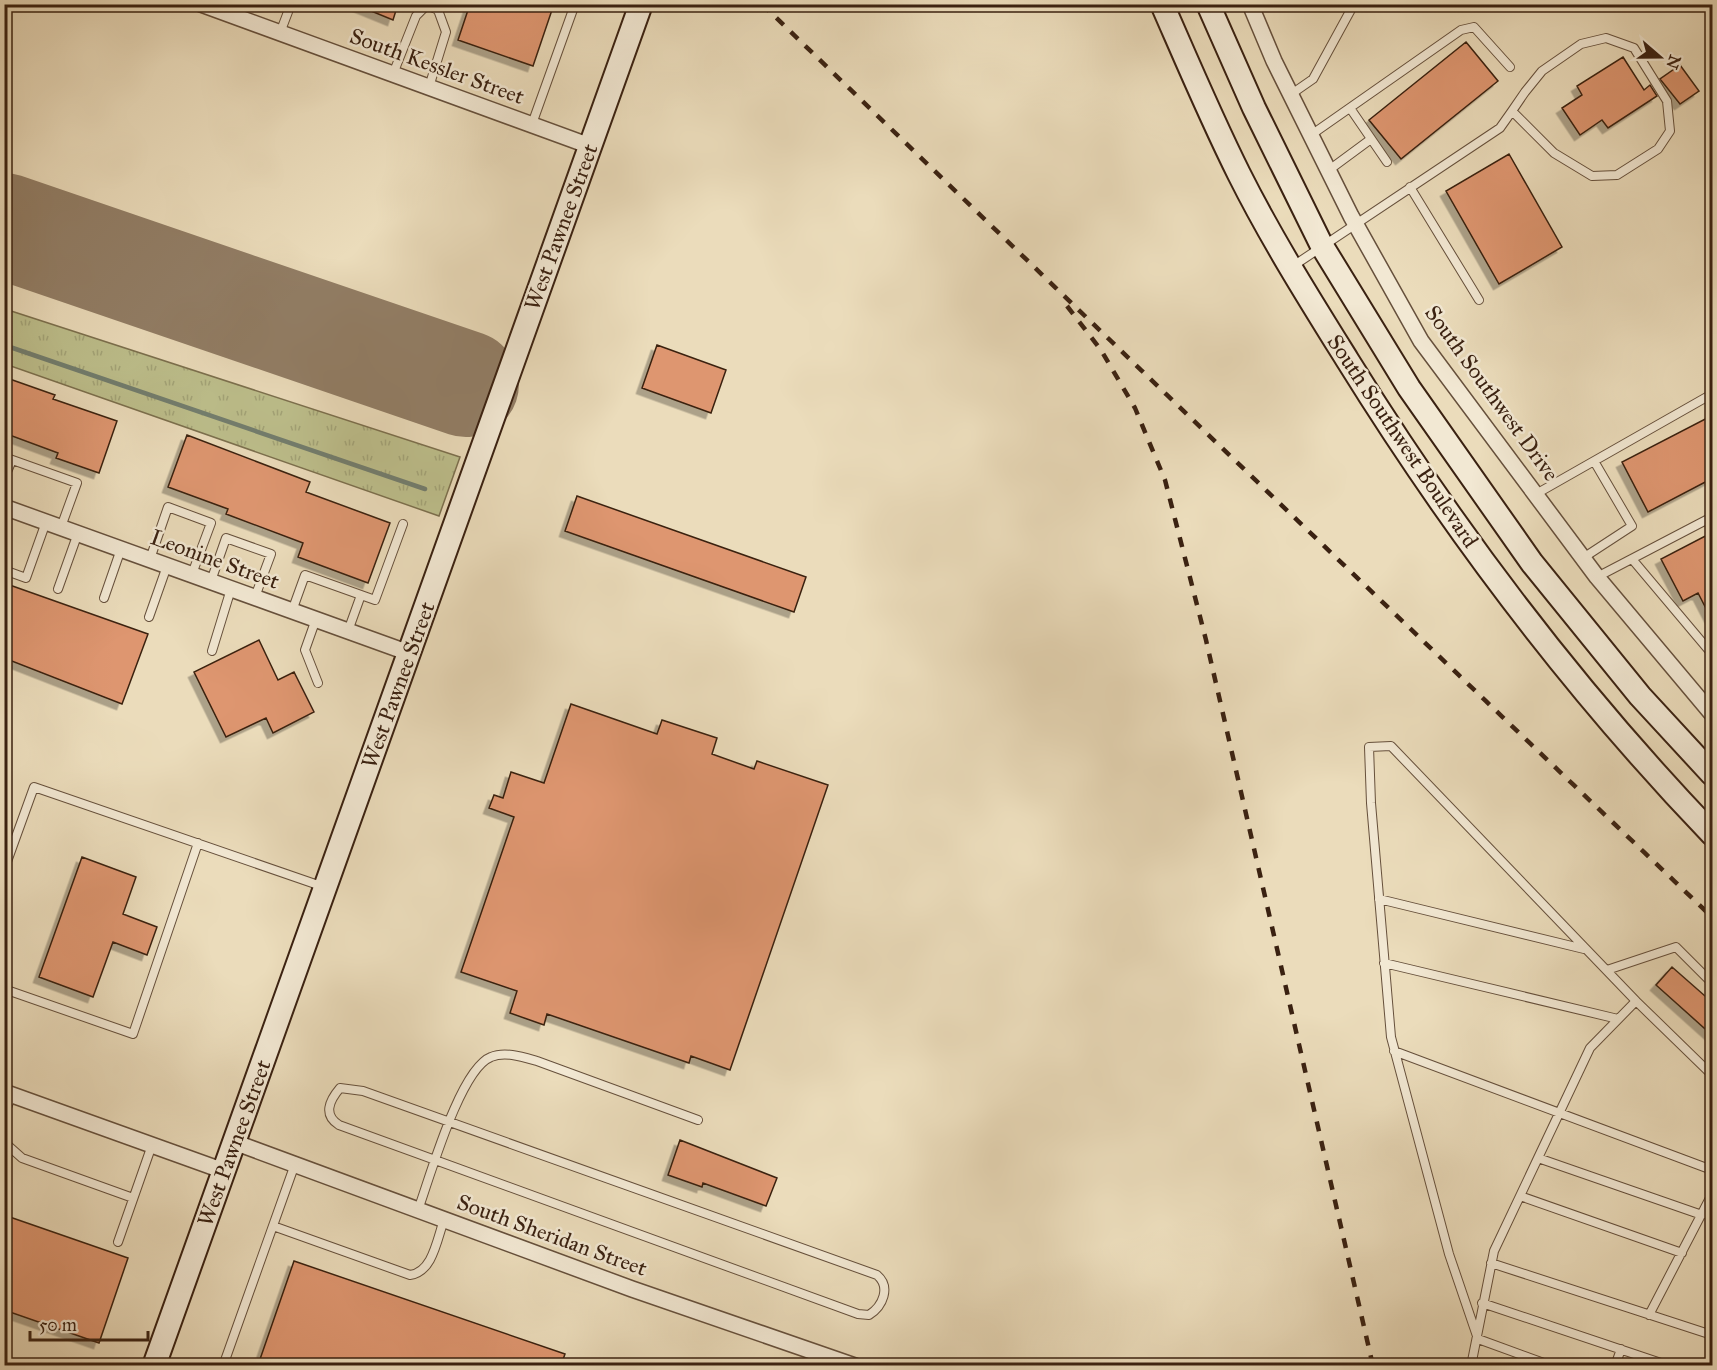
<svg xmlns="http://www.w3.org/2000/svg" width="1717" height="1370" font-family="'IM FELL Great Primer',serif">
<style>
.grass{fill:url(#grass-tufts);stroke:#7c704e;stroke-width:1.5}
.lines{fill:none;stroke-linecap:round;stroke-linejoin:round}
.stream{stroke:#727e6f;stroke-width:4.5}
.runway{stroke:#927e66;stroke-width:106}
.building{fill:#de9670;stroke:#3a2111;stroke-width:1.5;filter:url(#shadow)}
.lane-casing{stroke:#66503c;stroke-width:10}
.street-casing{stroke:#66503c;stroke-width:18}
.secondary-casing{stroke:#3a2111;stroke-width:26}
.lane{stroke:#f2e8d3;stroke-width:8}
.street{stroke:#f2e8d3;stroke-width:15}
.secondary{stroke:#f2e8d3;stroke-width:22}
.rail{stroke:#3a2111;stroke-width:4.5;stroke-dasharray:10 10;stroke-linecap:butt}
.labels{text-anchor:middle;dominant-baseline:central;stroke-width:5;stroke-linejoin:round;paint-order:stroke}
.street-label{font-size:22px;fill:#3a2111;stroke:#f2e8d3}
</style>
<defs>
<pattern id="grass-tufts" width="24" height="20" patternUnits="userSpaceOnUse" patternTransform="scale(1.5)"><rect width="24" height="20" fill="#bdbf8c"/><path d="M3 7l-1-3M5 7V3M7 7l1-3M15 17l-1-3M17 17v-4M19 17l1-3" fill="none" stroke="#a3a478"/></pattern>
<filter id="shadow"><feDropShadow dx="-5.5" dy="5.5" stdDeviation="0" flood-color="#0004"/></filter>
</defs>
<rect width="100%" height="100%" fill="#ebdcbb"/>
<filter id="stains"><feTurbulence type="fractalNoise" baseFrequency=".00333" numOctaves="4"/><feColorMatrix values="0 0 0 0 .2 0 0 0 0 .09 0 0 0 0 .02 0 0 0 .5 -.17"/></filter>
<radialGradient id="worn" r=".72"><stop offset=".6" stop-color="#630" stop-opacity="0"/><stop offset="1" stop-color="#630" stop-opacity=".3"/></radialGradient>
<path class="grass" d="M5,309L460,457L439,516L5,364Z"/>
<g class="lines">
<path class="stream" d="M4,345L425,489"/>
<path class="runway" d="M4,226L466,384"/>
</g>
<path class="building" d="M354,4H398L393,20Z
M470,4H554L533,66L458,40Z
M1466,42L1498,81L1401,159L1369,120Z
M1623,57L1644,90L1650,85L1657,96L1608,128L1602,120L1580,135L1562,108L1582,95L1577,86Z
M1680,65L1699,91L1680,104L1660,79Z
M1509,154L1562,247L1499,284L1446,191Z
M657,345L726,370L711,413L642,388Z
M4,377L55,395L53,399L117,421L99,473L56,458L58,453L4,433Z
M1713,415V478L1648,512L1622,462Z
M187,435L310,482L306,492L390,523L368,583L298,557L303,543L226,514L228,509L168,487Z
M577,496L806,577L794,612L565,531Z
M1713,532V622L1698,593L1683,601L1661,559Z
M4,583L148,634L122,704L4,658Z
M259,640L278,680L294,672L314,712L273,733L266,718L226,737L194,672Z
M571,704L657,734L662,720L717,738L712,754L754,769L757,761L828,785L730,1070L691,1056L689,1063L547,1014L544,1025L510,1013L517,991L461,972L514,817L489,808L494,795L503,798L511,772L544,783Z
M82,857L136,877L123,914L157,927L147,955L113,942L93,997L39,977Z
M1672,967L1713,1003V1036L1656,985Z
M680,1140L777,1178L766,1206L703,1183L702,1187L668,1175Z
M4,1215L128,1258L99,1343L4,1310Z
M294,1261L565,1354L561,1365H258Z"/>
<g class="lines">
<defs>
<path id="lane" d="M280,33L291,4
M393,74L416,16L427,5L438,10L446,32L429,87
M1290,95L1313,79L1354,4
M1350,108L1387,162
M532,124L575,4
M1311,135L1461,30L1474,27L1510,67
M1329,170L1371,139
M1410,187L1479,300
M1293,266L1500,128L1512,111L1525,92L1542,71L1581,44L1606,38L1634,48L1667,101L1670,131L1658,149L1617,175L1592,176L1554,153L1512,111
M4,457L77,483L61,527
M4,479L12,460
M1536,494L1712,394
M1583,558L1632,526L1594,461
M150,559L168,507L211,523L192,574
M1632,559L1712,654
M4,570L26,578L46,522
M1597,577L1712,517
M211,581L226,538L271,554L255,597
M58,589L78,533
M361,595L375,600L403,524
M104,598L121,549
M292,611L305,575L361,595L348,631
M149,617L167,566
M316,619L305,650L318,683
M212,651L231,589
M4,870L34,787L324,887
M1379,899L1584,949
M1384,963L1618,1019
M1607,970L1676,947L1712,983
M4,989L133,1034L198,843
M1394,1051L1712,1170
M340,1088L363,1091L877,1275C891,1287 883,1306 869,1315L858,1314L339,1125C323,1115 329,1101 340,1088Z
M4,1116L12,1094
M4,1142L22,1158L133,1198
M1538,1158L1702,1215
M1520,1196L1682,1253
M418,1210C430,1177 460,1069 491,1057C505,1051 523,1057 537,1061L698,1120
M273,1226L410,1275C433,1272 437,1239 444,1220
M118,1242L152,1145
M1491,1263L1712,1335
M1482,1303L1670,1366
M1649,1315L1712,1194
M223,1366L295,1164
M1471,1366L1494,1251L1590,1048L1636,1001L1712,1075
M1552,1366L1478,1339L1449,1254L1391,1037L1371,803L1369,747L1391,746L1636,1001
M1615,1366L1621,1349"/>
<path id="street" d="M201,4L590,146
M1250,4L1274,61L1351,216L1421,341L1597,577L1712,714
M4,507L409,653
M4,1092L224,1171
M234,1142L632,1289L855,1366"/>
<path id="secondary" d="M1162,4C1187,61 1211,118 1239,174C1271,238 1310,300 1348,361C1453,530 1574,690 1712,834
M1208,4L1254,108L1322,246L1409,388L1532,563L1640,696L1712,774
M154,1366L641,4"/>
</defs>
<use href="#lane" class="lane-casing"/>
<use href="#street" class="street-casing"/>
<use href="#secondary" class="secondary-casing"/>
<use href="#lane" class="lane"/>
<use href="#street" class="street"/>
<use href="#secondary" class="secondary"/>
<path class="rail" d="M762,4C1078,310 1394,614 1712,917
M1067,306L1101,350L1135,408L1165,480L1206,640L1373,1366"/>
</g>
<g class="labels">
<g class="street-label">
<text transform="translate(437 66) rotate(20)">South Kessler Street</text>
<text transform="translate(561 227) rotate(-70)">West Pawnee Street</text>
<text transform="translate(1492 393) rotate(54)">South Southwest Drive</text>
<text transform="translate(1403 441) rotate(56)">South Southwest Boulevard</text>
<text transform="translate(215 559) rotate(20)">Leonine Street</text>
<text transform="translate(398 685) rotate(-70)">West Pawnee Street</text>
<text transform="translate(234 1143) rotate(-70)">West Pawnee Street</text>
<text transform="translate(552 1235) rotate(20)">South Sheridan Street</text>
</g>
</g>
<rect width="1717" height="1370" fill="none" stroke="#ebdcbb" stroke-width="24"/>
<rect x="6" y="6" width="1705" height="1358" fill="none" stroke="#3a2111" stroke-width="3"/>
<rect x="12" y="12" width="1693" height="1346" fill="none" stroke="#3a2111" stroke-width="1.5"/>
<g transform="translate(1660 57) rotate(110)" stroke="#f2e8d3" stroke-width="4.5" paint-order="stroke">
<path d="M0-4.5L10 22L0 15L-10 22Z" fill="#3a2111"/>
<text y="-9" font-size="16" font-weight="bold" text-anchor="middle" fill="#3a2111">N</text>
</g>
<path d="M30 1331v9h118v-9" fill="none" stroke="#3a2111" stroke-width="3"/>
<text x="39" y="1331" font-size="18" fill="#3a2111" stroke="#f2e8d3" stroke-width="4.5" paint-order="stroke">50 m</text>
<rect width="100%" height="100%" filter="url(#stains)"/>
<rect width="100%" height="100%" fill="url(#worn)"/>
</svg>
